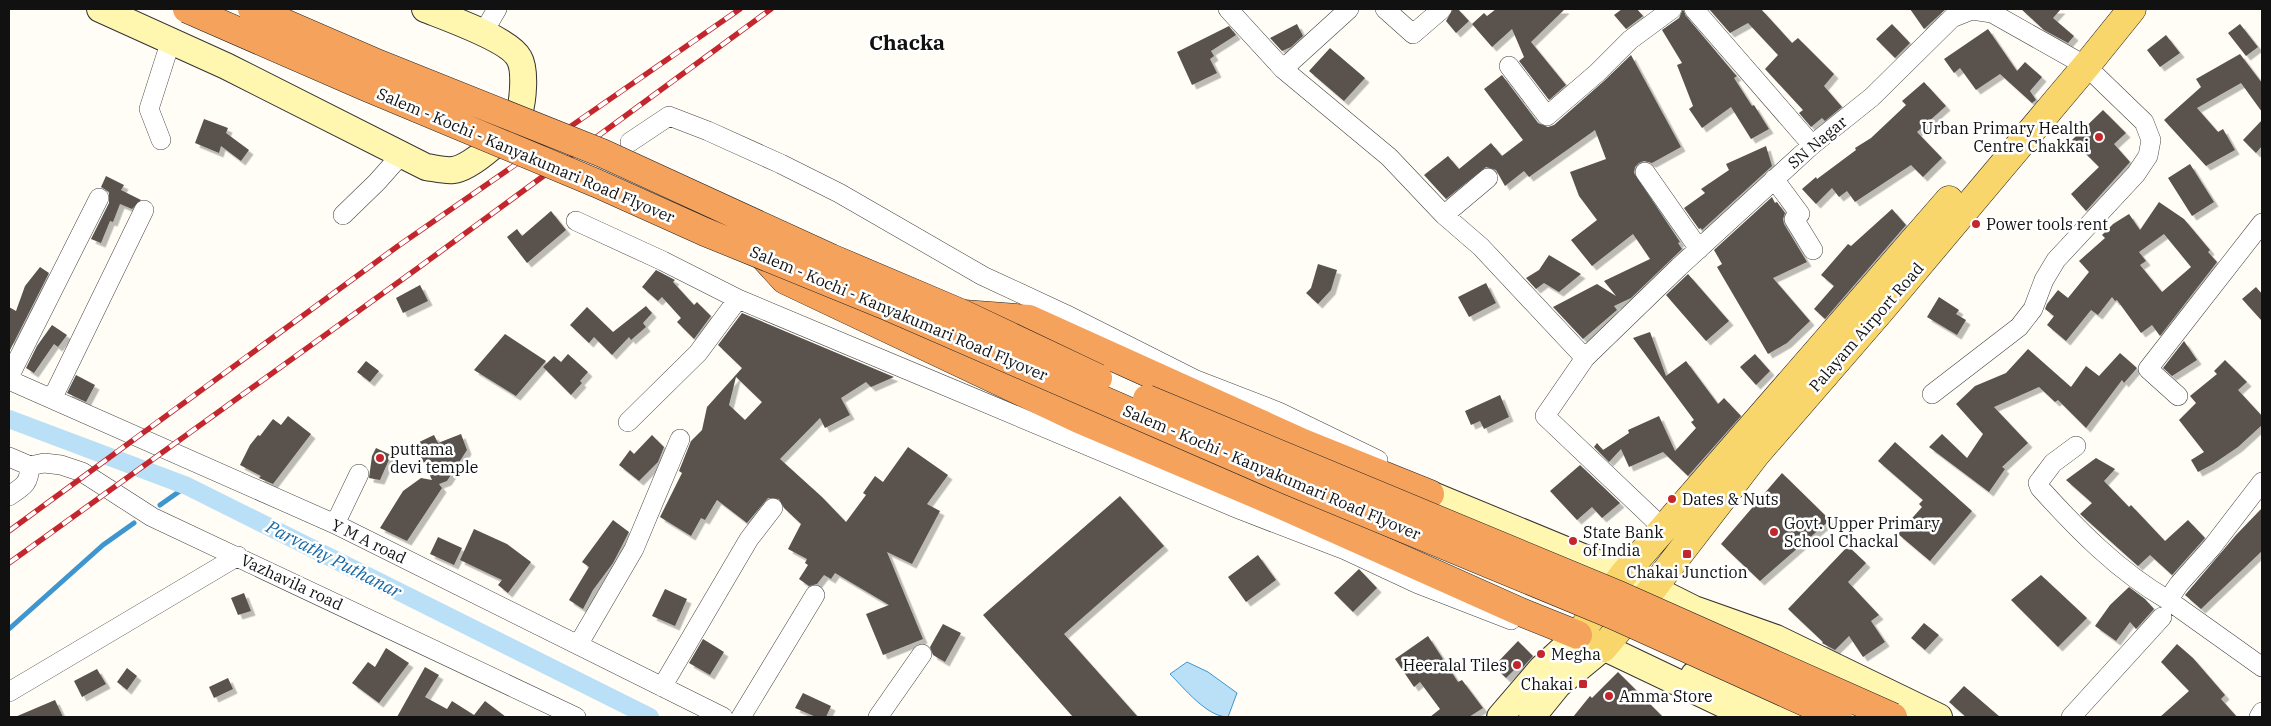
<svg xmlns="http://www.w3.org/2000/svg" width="2271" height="726" font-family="'IBM Plex Serif',serif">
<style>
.water{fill:#b9e0f7;stroke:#3f96cf}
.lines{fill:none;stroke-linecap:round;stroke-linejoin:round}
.stream{stroke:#3f96cf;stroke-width:5}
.canal{stroke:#b9e0f7;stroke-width:18}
.building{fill:#5a524d;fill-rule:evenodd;filter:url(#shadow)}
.street-casing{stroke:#444;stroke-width:20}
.secondary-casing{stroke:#333;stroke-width:28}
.primary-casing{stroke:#222;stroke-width:29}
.highway-casing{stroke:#222;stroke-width:29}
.street{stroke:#fff;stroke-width:19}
.secondary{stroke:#fff6b0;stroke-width:26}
.primary{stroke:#f9d66b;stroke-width:28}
.highway{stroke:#f5a25d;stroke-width:28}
.rail-casing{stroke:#c4262e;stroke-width:5.5}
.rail{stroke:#fff;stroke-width:4;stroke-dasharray:11;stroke-linecap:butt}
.highway-bridge-casing{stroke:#222;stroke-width:29;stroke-linecap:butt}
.highway-bridge{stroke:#f5a25d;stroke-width:28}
.poi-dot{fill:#c4262e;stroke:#fff;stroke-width:2}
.labels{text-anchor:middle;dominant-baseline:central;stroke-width:5;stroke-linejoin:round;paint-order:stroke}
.poi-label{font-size:16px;fill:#111;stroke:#fff;text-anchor:start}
.street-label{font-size:16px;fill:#111;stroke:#fff}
.water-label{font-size:18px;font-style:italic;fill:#1768a6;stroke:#fff}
.district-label{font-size:21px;font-weight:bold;fill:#111;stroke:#fff}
</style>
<defs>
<filter id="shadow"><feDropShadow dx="4.5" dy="4.5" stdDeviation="0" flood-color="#0004"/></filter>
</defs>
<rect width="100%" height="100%" fill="#fffdf5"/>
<path class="water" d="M1187,662L1208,672L1237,693L1228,717C1207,717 1184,688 1170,674Z"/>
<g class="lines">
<path class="stream" d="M160,505L187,486
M9,629L103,545L134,523"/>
<path class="canal" d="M9,419L187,486L650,717"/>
</g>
<path class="building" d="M1453,9H1458L1469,21L1456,33L1446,21Z
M1496,9H1565L1531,42L1566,85L1549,100L1519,61L1524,57L1512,29L1492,47L1472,24L1484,13L1487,16Z
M1622,9H1637L1643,16L1626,29L1614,15Z
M1683,9L1686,16L1734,73L1737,76L1734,78L1752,106L1754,105L1769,129L1751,139L1731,107L1702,128L1689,109L1693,106L1677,65L1682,63L1662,30L1679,18Z
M1709,9H1761L1792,43L1798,38L1834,74L1824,86L1842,107L1825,121L1822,118L1811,127L1799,113L1803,110L1765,69L1778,55L1748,23L1730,33Z
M1910,9H1946L1924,29Z
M2021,9H2061L2053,18L2074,36L2068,43L2044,30Z
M1297,24L1303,36L1291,47L1282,51L1270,38Z
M1892,24L1910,43L1895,58L1876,39Z
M2240,24L2258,47L2246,56L2228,33Z
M1229,26L1236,35L1211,51L1214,56L1210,59L1217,73L1192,85L1177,52Z
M1988,29L2017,71L2025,62L2042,77L2030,91L2036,100L2032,103L2000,74L1976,90L1960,68L1954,73L1944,59Z
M2166,35L2180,53L2160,67L2147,50Z
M1330,48L1365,78L1344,101L1309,71Z
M2240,54L2262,83V112L2241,83L2197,108L2218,132L2223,129L2235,150L2206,166L2164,120L2201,87L2196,79Z
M1631,55L1681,147L1652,163L1644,161L1639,163L1635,167L1634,173L1680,242L1678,243L1682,249L1631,298L1614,306L1617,310L1583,339L1553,307L1597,284L1616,296L1604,281L1650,259L1633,234L1592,266L1571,240L1597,220L1579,196L1570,172L1606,159L1595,130L1529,177L1524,171L1505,186L1496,170L1486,167L1446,199L1424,175L1448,156L1459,169L1491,143L1502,156L1523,140L1484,89L1502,75L1538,123L1548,127L1554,125L1604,81Z
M1924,82L1946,106L1917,132L1942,158L1923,177L1911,165L1855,202L1847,191L1839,197L1832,188L1816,204L1802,189L1816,177L1817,179L1856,150L1855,148L1871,138L1906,105L1902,101Z
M2103,110L2126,133L2114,144L2130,162L2086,211L2071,194L2099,167L2072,140Z
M204,119L228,128L226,133L249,150L241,161L221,146L219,153L195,143Z
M2262,120V146L2256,153L2243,140Z
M1766,146L1772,166L1702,230L1701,228L1699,229L1684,208L1705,193L1701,189L1729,170L1726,164Z
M2190,164L2214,202L2192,216L2168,178Z
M106,176L124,185L121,190L141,200L132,209L120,204L113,222L110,221L101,243L91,239L109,203V192L101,187Z
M1772,197L1775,203L1777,202L1785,213L1783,219L1784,224L1807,262L1773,278L1810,321L1787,343L1768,354L1717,267L1722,264L1714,250Z
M2159,202L2184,219L2210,250L2208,252L2217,262L2160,336L2152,325L2141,333L2117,300L2115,301L2112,297L2098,315L2091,310L2066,341L2047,325L2054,316L2045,309L2047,304L2058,290L2068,298L2089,272L2079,261L2105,238L2102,235L2113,224L2129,214L2140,230ZM2164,234L2191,267L2162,292L2140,265L2146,261L2139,252Z
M1892,209L1906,225L1825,319L1814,309L1834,286L1821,275L1848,244L1851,246Z
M551,211L566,230L527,263L507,237L517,229L522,236Z
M1549,255L1581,274L1559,292L1544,283L1536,289L1526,278L1539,270Z
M1318,264L1337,270L1331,290L1318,304L1306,293L1311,288Z
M40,267L49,273L9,352V307L16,311L25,286Z
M656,270L675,280L673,282L694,305L697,302L711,316L694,339L677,322L681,318L662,297L658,301L642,287Z
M1688,274L1729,321L1706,341L1666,295Z
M1486,283L1496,303L1469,317L1458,297Z
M420,285L428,301L403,313L396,298Z
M2256,287L2262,294V321L2242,299Z
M1939,297L1959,310L1956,314L1966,320L1957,335L1927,317Z
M646,306L652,313L643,323L646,327L631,340L629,337L612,355L594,337L589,343L570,325L587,307L613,332Z
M742,313L894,377L871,387L866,382L841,398L850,415L825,428L820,418L780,459L822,497L846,522L866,495L863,493L875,476L883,482L908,447L948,475L927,504L940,511L912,564L887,552L923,639L883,655L866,614L889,605L835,573L831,579L824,575L817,584L809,586L799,579L808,565L805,563L807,559L788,549L801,524L784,508L779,499L768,498L747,523L717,500L705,520L701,518L691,536L660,517L682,473L679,471L691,441L702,430L707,407L742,368L718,345ZM736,377L762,402L745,420L729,405Z
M52,325L67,335L58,347L54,344L34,373L26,368L37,346Z
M1650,332L1666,376L1686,361L1718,404L1724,398L1741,416L1688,476L1663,452L1629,467L1621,449L1609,462L1594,447L1597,443L1603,450L1629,433L1628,430L1659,416L1675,451L1696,428L1691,422L1694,420L1633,338Z
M505,334L546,361L516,396L474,370Z
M2184,341L2197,360L2172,376L2163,368Z
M2028,349L2071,387L2086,366L2099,376L2120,353L2137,368L2124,383L2122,380L2086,428L2058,400L2055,402L2039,387L1994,407L2028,443L2002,467L2005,469L1989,492L1929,447L1942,434L1967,458L1983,434L1956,404L1975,386L2006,373Z
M568,354L588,372L580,381L582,383L571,395L543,367L554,356L561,362Z
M1755,354L1770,371L1756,385L1740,367Z
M2225,360L2247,382L2238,390L2262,416V425L2238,447L2213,464L2198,472L2191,460L2204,452L2179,420L2196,403L2190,396L2217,374L2214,371Z
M366,361L379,371L370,382L357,372Z
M76,375L95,385L86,402L67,393Z
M1500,395L1509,417L1484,429L1480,421L1471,425L1465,411Z
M288,416L311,434L273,484L259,478L261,476L240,465L250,445L258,435L260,436L273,419L281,425Z
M461,434L467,450L447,481L439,484L442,488L407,541L380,528L403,491L421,478L432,480L415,444L434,435L438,443Z
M652,435L664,447L658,462L639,481L619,465L630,450L634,454Z
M1895,442L1972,511L1930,561L1898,534L1922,507L1919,504L1923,500L1878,461Z
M376,448L391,455L380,480L369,478L372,456Z
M2096,458L2115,469L2104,481L2129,507L2131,505L2165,541L2188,520L2205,538L2172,575L2150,555L2138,566L2080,514L2092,503L2066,480Z
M1580,465L1620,503L1602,518L1592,507L1577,520L1550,491Z
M1782,473L1830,520L1760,581L1721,544Z
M1120,496L1164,546L1064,634L1138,717H1073L983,615Z
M2262,508V551L2201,609L2185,595L2236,535Z
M613,520L629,532L613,563L593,590L583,609L569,600L589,567L582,562Z
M474,529L507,544L531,562L508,593L498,585L502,580L460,560Z
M438,537L462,548L454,565L430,554Z
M1848,546L1866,563L1848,582L1879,615L1871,621L1885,642L1863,657L1849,636L1835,650L1822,643L1823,642L1788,609Z
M1258,555L1276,580L1246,602L1228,577Z
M1359,569L1377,588L1353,612L1334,593Z
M2041,575L2087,618L2058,647L2011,600Z
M2129,587L2145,599L2154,609L2136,629L2130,622L2116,641L2095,626L2110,605Z
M665,589L687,599L675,626L652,616Z
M244,593L251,611L238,615L231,598Z
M1924,623L1939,635L1925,650L1911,638Z
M943,624L961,633L945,662L933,655L930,647Z
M1428,636L1458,682L1462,680L1483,708L1469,717H1430L1440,709L1420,682L1414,687L1395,659Z
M703,639L724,652L710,675L689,663Z
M1518,641L1533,656L1523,667L1520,664L1506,678L1494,666Z
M2177,644L2193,658L2225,695L2221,699L2237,717H2160L2189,691L2161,662Z
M386,648L409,663L379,703L352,683L368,662L375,667Z
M425,667L439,675L425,697L447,709L452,701L474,715L485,701L506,717H397Z
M127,668L137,676L127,690L117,682Z
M97,669L106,684L82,697L74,681Z
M1618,672L1663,717H1573L1590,696L1592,698Z
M228,678L233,689L214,698L209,687Z
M1964,686L2000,717H1966L1949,702Z
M803,693L831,706L826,717H816L795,708Z
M55,700L63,717H15Z"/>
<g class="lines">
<defs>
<path id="street" d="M1228,9L1283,69L1389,157L1444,215L1481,247L1585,358
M1385,9L1413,34L1442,9
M1694,9L1812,145
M483,33L497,9
M1509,66L1547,116L1597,73L1630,40L1672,9
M1283,69L1349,9
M161,140L149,109L171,40
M630,142L669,116L708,131L781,164L839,193L983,276L1065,314L1194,379L1279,412L1378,460
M1645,172L1699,249
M1774,179L1800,214L1794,219L1813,250
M343,215L377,182L401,155
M1444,215L1488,178
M576,221L663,261L738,299L1241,510L1345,550L1418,584L1511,620
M9,377L99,198
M9,380L335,524L723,717
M2178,396L2148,369L2262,223
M52,399L144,210
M628,422L698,353L738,299
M2076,446L2053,463L2038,483L2040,488C2078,530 2118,571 2168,600L2179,584L2212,547L2262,482
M9,457L30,466L44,463L61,465L82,472L152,517L576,717
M9,496C24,486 29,484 30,466
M335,524L359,474
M1664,529L1545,416L1585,358L1679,267L1812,145L1872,97L1952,18L1972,10L1992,13L2086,66L2144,122L2151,140L2148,156L2136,174L2056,260L2044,280L2033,309L2019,327L1932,394
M2168,600L2262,667
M578,645L634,549L680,439
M662,687L749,539L773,508
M9,692L238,556
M741,717L815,595
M878,717L922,654
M2071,717L2162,617
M2259,717L2262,712"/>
<path id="secondary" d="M100,9L226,66L426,167C434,168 445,171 453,170C471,168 513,132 519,114C523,101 526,70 519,58C509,39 445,17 425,9
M1430,494L1624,574L1694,609L1776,638L1939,717
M1694,675L1712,680L1797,717
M1500,717L1542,668L1578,635L1750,717
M1532,717L1558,685L1603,648"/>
<path id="primary" d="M1578,635L1624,574L1949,200
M1603,648L1653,588L1757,453L1881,310L2086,66L2132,9"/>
<path id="highway" d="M763,256L785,280L1079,419L1270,500L1523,613L1578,635
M964,314L1029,319L1303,443L1430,494"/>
</defs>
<use href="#street" class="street-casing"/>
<use href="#secondary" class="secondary-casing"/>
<use href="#primary" class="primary-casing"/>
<use href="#highway" class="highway-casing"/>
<use href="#street" class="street"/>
<use href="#secondary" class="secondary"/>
<use href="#primary" class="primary"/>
<use href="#highway" class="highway"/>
<defs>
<path id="rail" d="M9,531L398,246L740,9
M9,563L418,268L771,9"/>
</defs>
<use href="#rail" class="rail-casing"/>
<use href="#rail" class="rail"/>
<defs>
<path id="highway-bridge" d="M187,9L366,87L596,183L705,232L882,304L1289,481L1613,615L1838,717
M252,9L379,64L602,153L831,258L963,314L1098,378
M1147,399L1621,596L1893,717"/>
</defs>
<use href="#highway-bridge" class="highway-bridge-casing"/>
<use href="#highway-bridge" class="highway-bridge"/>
</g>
<g class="poi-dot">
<circle cx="2099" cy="137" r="5"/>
<circle cx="1976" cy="224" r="5"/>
<circle cx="380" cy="458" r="5"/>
<circle cx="1672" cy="499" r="5"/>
<circle cx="1774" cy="532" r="5"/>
<circle cx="1573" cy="541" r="5"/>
<rect x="1682" y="549" width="10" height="10" rx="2.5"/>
<circle cx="1541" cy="654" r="5"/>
<circle cx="1517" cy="665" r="5"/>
<rect x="1578" y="679" width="10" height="10" rx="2.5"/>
<circle cx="1609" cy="696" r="5"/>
</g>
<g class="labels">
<g class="poi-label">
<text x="2089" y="128" text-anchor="end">Urban Primary Health<tspan x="2089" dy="18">Centre Chakkai</tspan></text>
<text x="1986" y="224">Power tools rent</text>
<text x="390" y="449">puttama<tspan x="390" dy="18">devi temple</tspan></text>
<text x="1682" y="499">Dates &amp; Nuts</text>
<text x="1784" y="523">Govt. Upper Primary<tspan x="1784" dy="18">School Chackal</tspan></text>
<text x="1583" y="532">State Bank<tspan x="1583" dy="18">of India</tspan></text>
<text x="1687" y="572" text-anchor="middle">Chakai Junction</text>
<text x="1551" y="654">Megha</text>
<text x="1507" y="665" text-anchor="end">Heeralal Tiles</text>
<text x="1573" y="684" text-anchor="end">Chakai</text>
<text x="1619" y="696">Amma Store</text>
</g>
<g class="street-label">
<text transform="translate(1817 142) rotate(-40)">SN Nagar</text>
<text transform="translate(526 155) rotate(23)">Salem - Kochi - Kanyakumari Road Flyover</text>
<text transform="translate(899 313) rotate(23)">Salem - Kochi - Kanyakumari Road Flyover</text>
<text transform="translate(1866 327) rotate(-49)">Palayam Airport Road</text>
<text transform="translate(1272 472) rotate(23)">Salem - Kochi - Kanyakumari Road Flyover</text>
<text transform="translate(369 541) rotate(26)">Y M A road</text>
<text transform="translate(292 582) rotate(25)">Vazhavila road</text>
</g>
<g class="water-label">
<text transform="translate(334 559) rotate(27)">Parvathy Puthanar</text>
</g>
<g class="district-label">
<text x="907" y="42">Chacka</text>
</g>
</g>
<rect width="2271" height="726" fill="none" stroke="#111111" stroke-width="20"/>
</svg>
